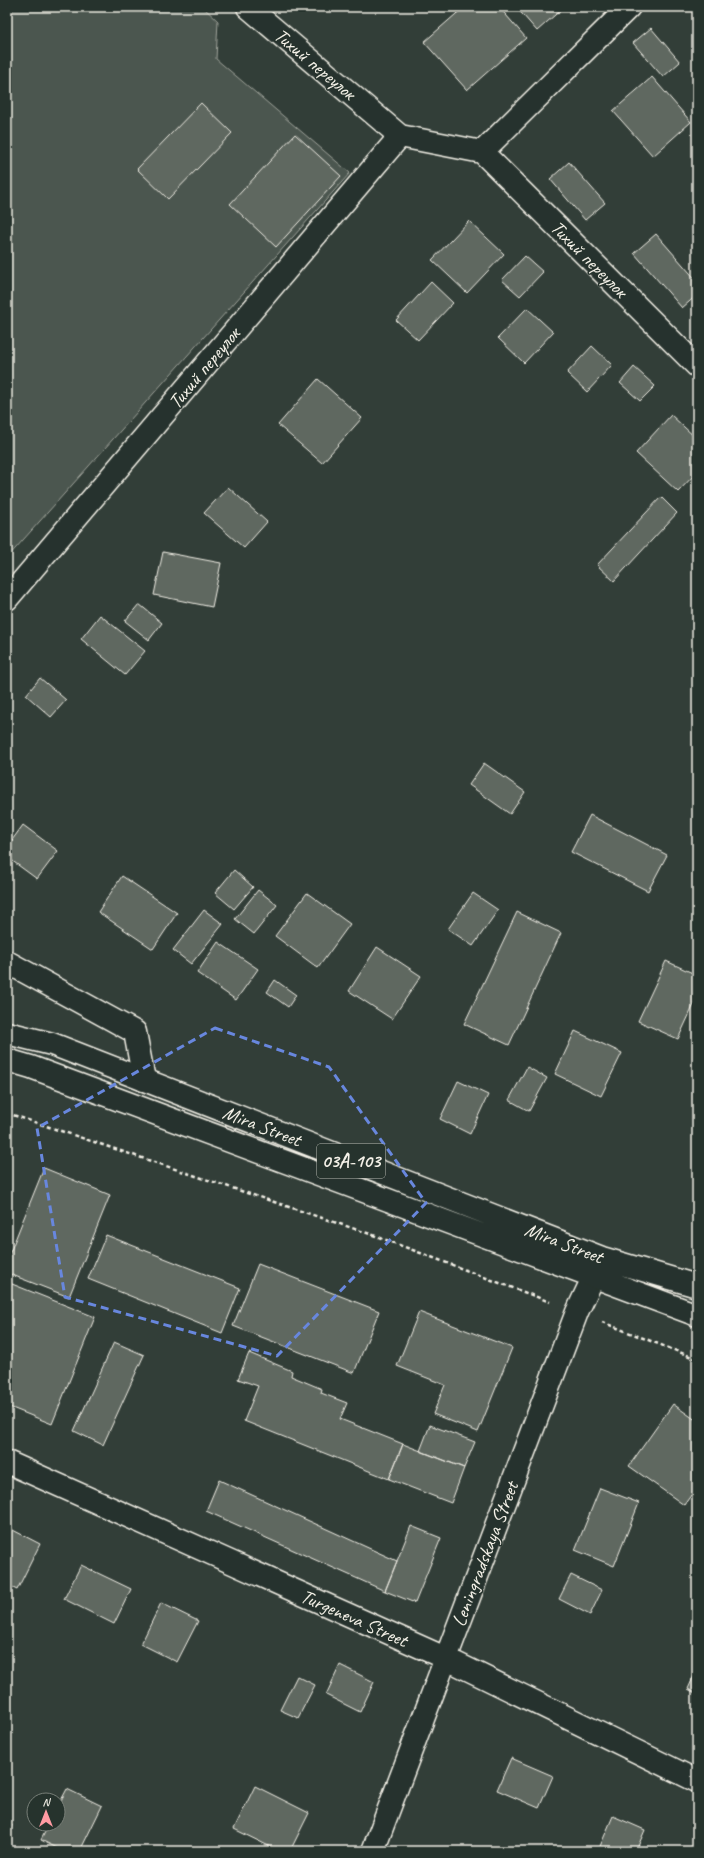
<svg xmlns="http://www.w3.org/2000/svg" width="704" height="1858" font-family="Caveat,sans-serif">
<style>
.green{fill:#4c564f;stroke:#a0a49c}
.building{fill:#5f6861;stroke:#f4f1e8}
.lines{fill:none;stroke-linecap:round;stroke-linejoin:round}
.minor-casing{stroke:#f4f1e8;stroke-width:25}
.major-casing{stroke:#f4f1e8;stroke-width:25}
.path{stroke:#f4f1e8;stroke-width:2.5;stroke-dasharray:4 3;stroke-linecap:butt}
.minor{stroke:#26332d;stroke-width:22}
.major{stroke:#26332d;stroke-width:22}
.marked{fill:none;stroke:#6887de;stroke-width:3;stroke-dasharray:8 5;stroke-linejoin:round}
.labels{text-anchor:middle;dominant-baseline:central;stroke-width:3;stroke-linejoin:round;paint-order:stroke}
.shield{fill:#26332d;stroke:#b6b8b0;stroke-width:1}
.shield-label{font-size:19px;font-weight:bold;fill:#f4f1e8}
.street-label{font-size:20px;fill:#f4f1e8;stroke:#26332d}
</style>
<rect width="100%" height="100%" fill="#323e38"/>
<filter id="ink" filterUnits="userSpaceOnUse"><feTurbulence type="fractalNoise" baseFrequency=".025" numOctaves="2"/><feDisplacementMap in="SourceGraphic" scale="8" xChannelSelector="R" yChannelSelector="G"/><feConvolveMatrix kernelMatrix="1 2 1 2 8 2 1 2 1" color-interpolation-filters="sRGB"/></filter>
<g filter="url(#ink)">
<path class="green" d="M7,7H203L218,21L216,59L350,173L7,558Z"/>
<path class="building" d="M464,7H499L526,38L467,90L424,42Z
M516,7H564L537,31Z
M651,28L680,62L663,77L633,43Z
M652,77L691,122L653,156L613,111Z
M201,103L232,133L168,199L137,169Z
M295,134L341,176L276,247L230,204Z
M569,162L605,203L585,220L550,179Z
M469,221L504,254L467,293L432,260Z
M656,234L697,281V295L682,308L634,253Z
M525,256L543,272L520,296L502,280Z
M431,282L453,303L418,340L396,320Z
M527,308L553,332L524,363L498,338Z
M592,346L612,365L587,392L567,373Z
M634,367L655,386L640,401L620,383Z
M318,379L362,418L322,463L278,425Z
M671,415L697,439V472L678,492L636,453Z
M228,487L267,522L244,548L204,513Z
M661,497L677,513L614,581L597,565Z
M163,552L221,563L212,607L154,595Z
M139,604L162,623L149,640L125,621Z
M100,615L145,651L125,675L81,639Z
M40,678L66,700L51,717L26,695Z
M484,763L525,792L510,814L469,785Z
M590,815L667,855L648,891L571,852Z
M23,825L58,851L37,879L7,857V847Z
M234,870L253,887L234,909L215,893Z
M122,876L177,913L153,949L98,912Z
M258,890L277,905L254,934L235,919Z
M307,893L350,924L318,968L275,936Z
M473,893L498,910L473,946L448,929Z
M204,910L223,924L191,964L173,950Z
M517,912L561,933L509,1045L464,1024Z
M218,942L258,969L236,1000L197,973Z
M377,947L421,976L392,1019L349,991Z
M666,961L697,975V998L678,1039L638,1021Z
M275,980L296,995L288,1007L267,992Z
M575,1031L622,1053L601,1096L555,1074Z
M527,1067L547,1078L529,1111L509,1100Z
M458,1081L488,1095L470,1134L440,1119Z
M44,1168L110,1195L69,1297L7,1273V1260Z
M106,1235L240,1288L222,1333L88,1279Z
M258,1264L379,1311L354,1373L233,1326Z
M7,1282L95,1317L52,1424L7,1406Z
M419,1312L512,1348L478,1432L433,1414L445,1385L397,1366Z
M114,1342L144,1355L103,1445L74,1431Z
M249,1353L292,1371L291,1376L322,1389L321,1393L347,1403L340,1419L403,1444L389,1479L244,1421L258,1386L238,1379Z
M673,1404L697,1421V1487L684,1505L629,1466Z
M430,1425L475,1442L464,1468L420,1451Z
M403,1444L464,1468L451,1503L389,1479Z
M219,1480L397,1561L385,1591L206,1511Z
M600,1488L639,1503L614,1566L575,1550Z
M411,1526L441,1538L415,1603L385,1591Z
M7,1527L40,1544L17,1590L7,1585Z
M81,1565L131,1589L114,1624L64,1599Z
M571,1575L602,1590L590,1615L559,1599Z
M161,1603L198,1621L177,1662L141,1644Z
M340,1665L374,1682L360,1712L326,1695Z
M697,1669V1694L688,1689Z
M297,1676L315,1685L298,1718L280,1710Z
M511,1758L553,1776L539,1808L497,1790Z
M255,1786L309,1813L290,1851H279L234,1829Z
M67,1789L102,1806L80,1851H63L41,1840L49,1824H58V1806Z
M613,1816L645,1830L636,1851H598Z
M7,1823L12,1825L7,1837Z"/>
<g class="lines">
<defs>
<path id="minor" d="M248,7L400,136L482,152L697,366
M482,152L629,7
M7,599L400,136
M7,962L135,1032L144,1080
M7,1462L445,1658L697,1781
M373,1851L577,1312L602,1259"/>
<path id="major" d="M7,1033L52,1044L602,1258L697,1286
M7,1060L31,1067L697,1315"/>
</defs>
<use href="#minor" class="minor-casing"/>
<use href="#major" class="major-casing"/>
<path class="path" d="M7,1113L373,1235L550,1302
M602,1322L697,1359"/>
<use href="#minor" class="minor"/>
<use href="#major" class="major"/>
</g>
</g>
<path class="marked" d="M215,1028L329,1067L426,1203L277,1356L65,1297L37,1128Z"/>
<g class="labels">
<rect class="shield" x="317" y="1144" width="68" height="34" rx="3"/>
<g class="shield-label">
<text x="351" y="1161">03А-103</text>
</g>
<g class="street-label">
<text transform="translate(315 64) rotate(40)">Тихий переулок</text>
<text transform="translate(589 259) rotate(45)">Тихий переулок</text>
<text transform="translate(204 368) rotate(-50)">Тихий переулок</text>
<text transform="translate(262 1126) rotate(21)">Mira Street</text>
<text transform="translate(564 1243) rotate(21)">Mira Street</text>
<text transform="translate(485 1554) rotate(-69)">Leningradskaya Street</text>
<text transform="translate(354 1618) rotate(24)">Turgeneva Street</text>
</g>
</g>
<rect width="704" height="1858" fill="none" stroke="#26332d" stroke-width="24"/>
<rect x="12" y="12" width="680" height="1834" fill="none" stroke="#f4f1e8" stroke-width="1.5" filter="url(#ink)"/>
<g transform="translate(46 1812)"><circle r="19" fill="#26332d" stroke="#787f78"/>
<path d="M0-3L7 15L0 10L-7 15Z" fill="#ff9aa2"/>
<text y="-6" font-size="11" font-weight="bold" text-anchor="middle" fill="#f4f1e8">N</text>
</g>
</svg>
